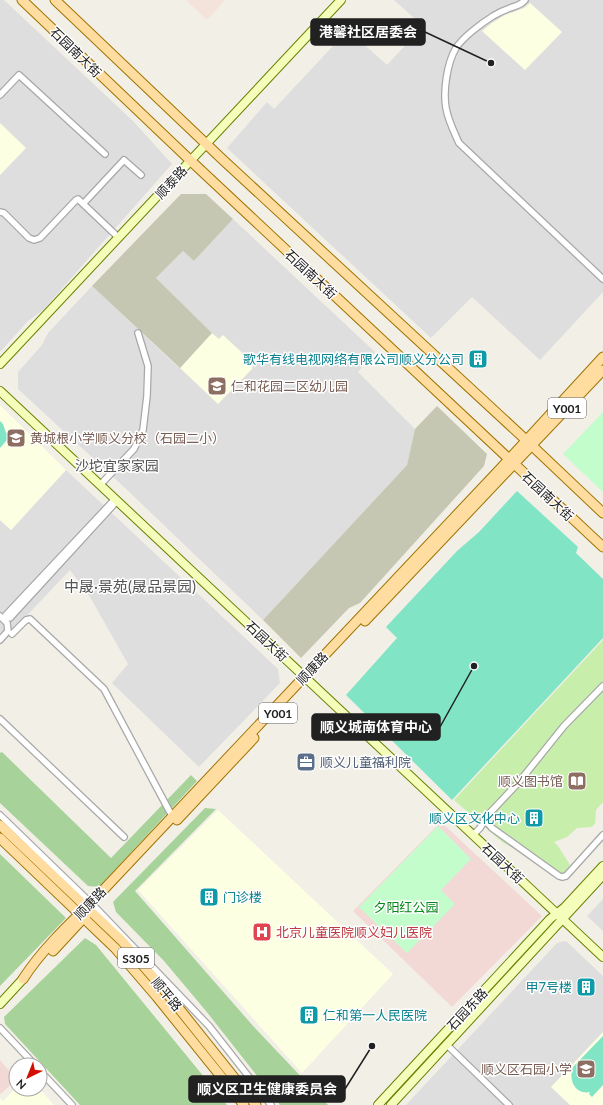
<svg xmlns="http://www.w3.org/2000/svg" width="603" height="1105" font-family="Lato,'Noto Sans SC',sans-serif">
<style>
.residential{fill:#dfdede}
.commercial{fill:#f3d9d6}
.education{fill:#fdffe3}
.military{fill:#f4e3da}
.construction{fill:#c6c7b2}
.grass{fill:#c7eeab}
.forest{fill:#a7d39a}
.park{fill:#c3fdcc}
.pitch{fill:#81e4c5}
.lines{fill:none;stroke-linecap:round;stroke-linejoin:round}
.street-casing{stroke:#a8a8a8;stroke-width:8}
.secondary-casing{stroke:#698000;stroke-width:10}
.primary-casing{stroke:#9e7400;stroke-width:11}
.street{stroke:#fff;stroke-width:5.5}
.secondary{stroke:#f5fdba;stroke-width:8}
.primary{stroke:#ffdc9f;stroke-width:9}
.labels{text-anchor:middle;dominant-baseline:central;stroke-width:3;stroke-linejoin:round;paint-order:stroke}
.shield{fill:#fff;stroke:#646464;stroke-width:1}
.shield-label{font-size:12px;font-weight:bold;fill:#212121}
.street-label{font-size:13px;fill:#212121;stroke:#fff}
.culture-label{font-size:13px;fill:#0d838f;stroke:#fff;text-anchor:end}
.education-label{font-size:13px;fill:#785e54;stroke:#fff;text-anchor:start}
.service-label{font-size:13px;fill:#4e5e75;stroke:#fff;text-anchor:start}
.park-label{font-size:13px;fill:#058819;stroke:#fff}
.health-label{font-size:13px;fill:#be3a42;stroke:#fff;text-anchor:start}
.neighbourhood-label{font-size:14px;fill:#545454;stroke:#fff}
.quarter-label{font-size:15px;fill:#545454;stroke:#fff}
.leader{fill:none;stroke:#212121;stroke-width:1.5}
.callout-dot{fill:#212121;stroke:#fff;stroke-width:1.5}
.callout{fill:#212121;stroke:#212121;stroke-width:1.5}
.callout-label{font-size:14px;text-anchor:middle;font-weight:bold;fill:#fff}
</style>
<rect width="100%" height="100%" fill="#f2efe7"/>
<path class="residential" d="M0,0H4L133,121L172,164L43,310L28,321L0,352Z
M394,0H603V292L540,360L472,297L431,338L227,148L267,102L274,109L348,30L387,65L423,26Z
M233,219L375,352L358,372L415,429L407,465L263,620L123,486L18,389V372L42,345L48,333L92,286L179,368L212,333L156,278L183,251L194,261Z
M66,470L278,669L280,683L199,767L112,683L128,664L90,597L70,570L0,644V520L11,530Z
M603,899V931L587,916Z
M566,941L603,976V1105H406L557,943Z"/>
<path class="commercial" d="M441,822L542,916L452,1007L353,911Z
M0,1060L16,1079L1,1094L0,1093Z"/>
<path class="education" d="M530,3L562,32L525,70L482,31L492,23L505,15L524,8Z
M0,123L26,148L0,175Z
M212,333L219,339L223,335L252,362L253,365L252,369L218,404L180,368Z
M0,405L66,470L11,530L0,520Z
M218,810L393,974L302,1073L138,890Z
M603,1032V1105H570L551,1087Z
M16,1088V1089H40L54,1105H0V1098L3,1101Z"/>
<path class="military" d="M186,0H225L207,20Z"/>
<path class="construction" d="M181,194H206L233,219L194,261L183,251L156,278L212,333L180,368L92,286Z
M437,406L487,454L484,466L360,603L349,608L301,658L263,620L407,465L415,429Z"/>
<path class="grass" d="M603,640V802L596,810L595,824L591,827L577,828L567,837L554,842L558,846L570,865L562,875L502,842L454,800Z"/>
<path class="forest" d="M2,752L111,858L191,775L197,781L99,887L88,886L0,803V753Z
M205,808L216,809L135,891L254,1027L328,1105H280L206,1011L164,961L116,912L113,902Z
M0,854L66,918L0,986Z
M85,938L96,945L227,1105H80L5,1024L4,1017Z"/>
<path class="park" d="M603,412V492L563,454Z
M438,826L471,859L441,890L455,904L407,953L359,907Z"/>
<path class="pitch" d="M0,421L3,424L6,433L11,429L14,432L0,448Z
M517,491L578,547L576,553L603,579V638L452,800L346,695L397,638L386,627L457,551L479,532Z
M603,1036V1085L592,1097L589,1094L590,1092C575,1095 568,1080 573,1067Z"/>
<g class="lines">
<defs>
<path id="street" d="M525,0C520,6 517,5 510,8C504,10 498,13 493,16C482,23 463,37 456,48C447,63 443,91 446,108C448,120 454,132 459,143L603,279
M0,95L19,75L105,154
M83,204L124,160L141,175
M0,212L4,213L29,238L34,240L40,238L76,200L78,199L119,238
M100,485L134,449L143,430L147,396L148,366L138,333
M115,499L6,615L10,618L117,501
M0,616L7,623L8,631L0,640
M12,634L26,620L30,619L104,689L172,816
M0,719L124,837
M0,815L95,907L209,1026L271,1105
M484,819L492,828L559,876L562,877L566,876L603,835
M473,835L480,828L487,816L519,782L564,726L603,686
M0,1028L35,1065
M447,1045L509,1105
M40,1071L72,1105"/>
<path id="secondary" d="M0,364L341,0
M0,391L603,957
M0,1004L23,979
M378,1105L550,919L565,907L603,866
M391,1105L603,875"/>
<path id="primary" d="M22,0L191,161L603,547
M55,0L222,159L526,440L603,513
M365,621L603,370
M177,820L254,738
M0,825L122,941L165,991L256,1105
M0,838L115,948L157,997L244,1105
M53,951L89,912
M23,979C41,951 67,926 91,903L500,469L603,357"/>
</defs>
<use href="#street" class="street-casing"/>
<use href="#secondary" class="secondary-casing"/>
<use href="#primary" class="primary-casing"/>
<use href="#street" class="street"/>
<use href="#secondary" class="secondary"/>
<use href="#primary" class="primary"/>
</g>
<defs>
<symbol id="building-square" viewBox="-11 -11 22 22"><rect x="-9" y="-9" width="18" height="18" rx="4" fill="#0f9aa8" stroke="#fff"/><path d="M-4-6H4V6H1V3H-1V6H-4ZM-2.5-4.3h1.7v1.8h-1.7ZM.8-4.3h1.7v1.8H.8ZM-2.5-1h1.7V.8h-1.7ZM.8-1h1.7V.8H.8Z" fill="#fff"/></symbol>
<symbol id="school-square" viewBox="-11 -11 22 22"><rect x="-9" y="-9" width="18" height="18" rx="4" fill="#8d6e63" stroke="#fff"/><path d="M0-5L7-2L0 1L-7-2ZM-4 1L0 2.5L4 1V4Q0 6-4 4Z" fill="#fff"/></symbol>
<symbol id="office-square" viewBox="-11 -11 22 22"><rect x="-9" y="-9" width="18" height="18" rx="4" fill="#5c6f8a" stroke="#fff"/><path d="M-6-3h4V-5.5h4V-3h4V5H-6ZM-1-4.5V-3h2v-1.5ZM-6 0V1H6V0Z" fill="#fff"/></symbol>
<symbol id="library-square" viewBox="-11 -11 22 22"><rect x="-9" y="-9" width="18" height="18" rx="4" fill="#8d6e63" stroke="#fff"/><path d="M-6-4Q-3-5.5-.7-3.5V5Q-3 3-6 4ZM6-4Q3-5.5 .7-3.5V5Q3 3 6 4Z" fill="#fff"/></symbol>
<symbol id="hospital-square" viewBox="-11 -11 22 22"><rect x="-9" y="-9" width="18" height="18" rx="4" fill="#e0444e" stroke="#fff"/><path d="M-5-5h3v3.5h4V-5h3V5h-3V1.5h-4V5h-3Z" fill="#fff"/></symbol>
</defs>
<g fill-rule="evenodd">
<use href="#building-square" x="467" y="348" width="22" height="22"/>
<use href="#school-square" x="206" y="375" width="22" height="22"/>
<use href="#school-square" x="5" y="427" width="22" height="22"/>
<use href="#office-square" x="295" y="751" width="22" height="22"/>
<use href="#library-square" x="566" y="770" width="22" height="22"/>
<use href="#building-square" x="523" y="807" width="22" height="22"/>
<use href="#building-square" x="198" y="886" width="22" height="22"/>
<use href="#hospital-square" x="251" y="921" width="22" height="22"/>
<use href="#building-square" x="575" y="976" width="22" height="22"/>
<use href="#building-square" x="298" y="1004" width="22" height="22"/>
<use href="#school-square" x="575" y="1058" width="22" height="22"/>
</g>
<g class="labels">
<g class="shield">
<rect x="548" y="398" width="38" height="20" rx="3"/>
<rect x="259" y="703" width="38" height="20" rx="3"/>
<rect x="118" y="948" width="36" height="20" rx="3"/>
</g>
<g class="shield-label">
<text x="567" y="408">Y001</text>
<text x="278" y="713">Y001</text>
<text x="136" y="958">S305</text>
</g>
<g class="street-label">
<text transform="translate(76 52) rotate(44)">石园南大街</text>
<text transform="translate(171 182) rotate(-47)">顺泰路</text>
<text transform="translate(311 274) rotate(43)">石园南大街</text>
<text transform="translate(548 496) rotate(43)">石园南大街</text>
<text transform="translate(267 641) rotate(43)">石园大街</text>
<text transform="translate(312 668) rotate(-47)">顺康路</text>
<text transform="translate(503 863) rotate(43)">石园大街</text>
<text transform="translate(90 903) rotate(-46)">顺康路</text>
<text transform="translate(167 994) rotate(50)">顺平路</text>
<text transform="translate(467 1009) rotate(-47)">石园东路</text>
</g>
<g class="culture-label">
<text x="464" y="359">歌华有线电视网络有限公司顺义分公司</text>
<text x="520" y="818">顺义区文化中心</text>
<text x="223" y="897" text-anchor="start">门诊楼</text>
<text x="572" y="987">甲7号楼</text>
<text x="323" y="1015" text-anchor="start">仁和第一人民医院</text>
</g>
<g class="education-label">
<text x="231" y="386">仁和花园二区幼儿园</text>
<text x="30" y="438">黄城根小学顺义分校（石园二小）</text>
<text x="563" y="781" text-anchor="end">顺义图书馆</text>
<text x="572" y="1069" text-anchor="end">顺义区石园小学</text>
</g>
<g class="service-label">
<text x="320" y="762">顺义儿童福利院</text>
</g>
<g class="park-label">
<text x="406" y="907">夕阳红公园</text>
</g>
<g class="health-label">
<text x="276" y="932">北京儿童医院顺义妇儿医院</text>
</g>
<g class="neighbourhood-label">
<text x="117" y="465">沙坨宜家家园</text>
</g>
<g class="quarter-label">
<text x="130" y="586">中晟·景苑(晟品景园)</text>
</g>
</g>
<path class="leader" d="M491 63L425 32M474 666L440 727M372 1046L345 1089"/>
<g class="callout-dot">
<circle cx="491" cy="63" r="4"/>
<circle cx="474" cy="666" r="4"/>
<circle cx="372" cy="1046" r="4"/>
</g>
<g class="callout">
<rect x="311" y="19" width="114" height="26" rx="4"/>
<rect x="312" y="714" width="128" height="26" rx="4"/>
<rect x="189" y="1076" width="156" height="26" rx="4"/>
</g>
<g class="callout-label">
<text x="368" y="37">港馨社区居委会</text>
<text x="376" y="732">顺义城南体育中心</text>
<text x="267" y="1094">顺义区卫生健康委员会</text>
</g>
<g transform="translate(28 1077) rotate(223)"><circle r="19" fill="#ffffff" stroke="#a6a6a6"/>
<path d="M0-3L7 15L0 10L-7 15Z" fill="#d20e00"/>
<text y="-6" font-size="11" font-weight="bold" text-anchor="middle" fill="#212121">N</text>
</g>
</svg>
